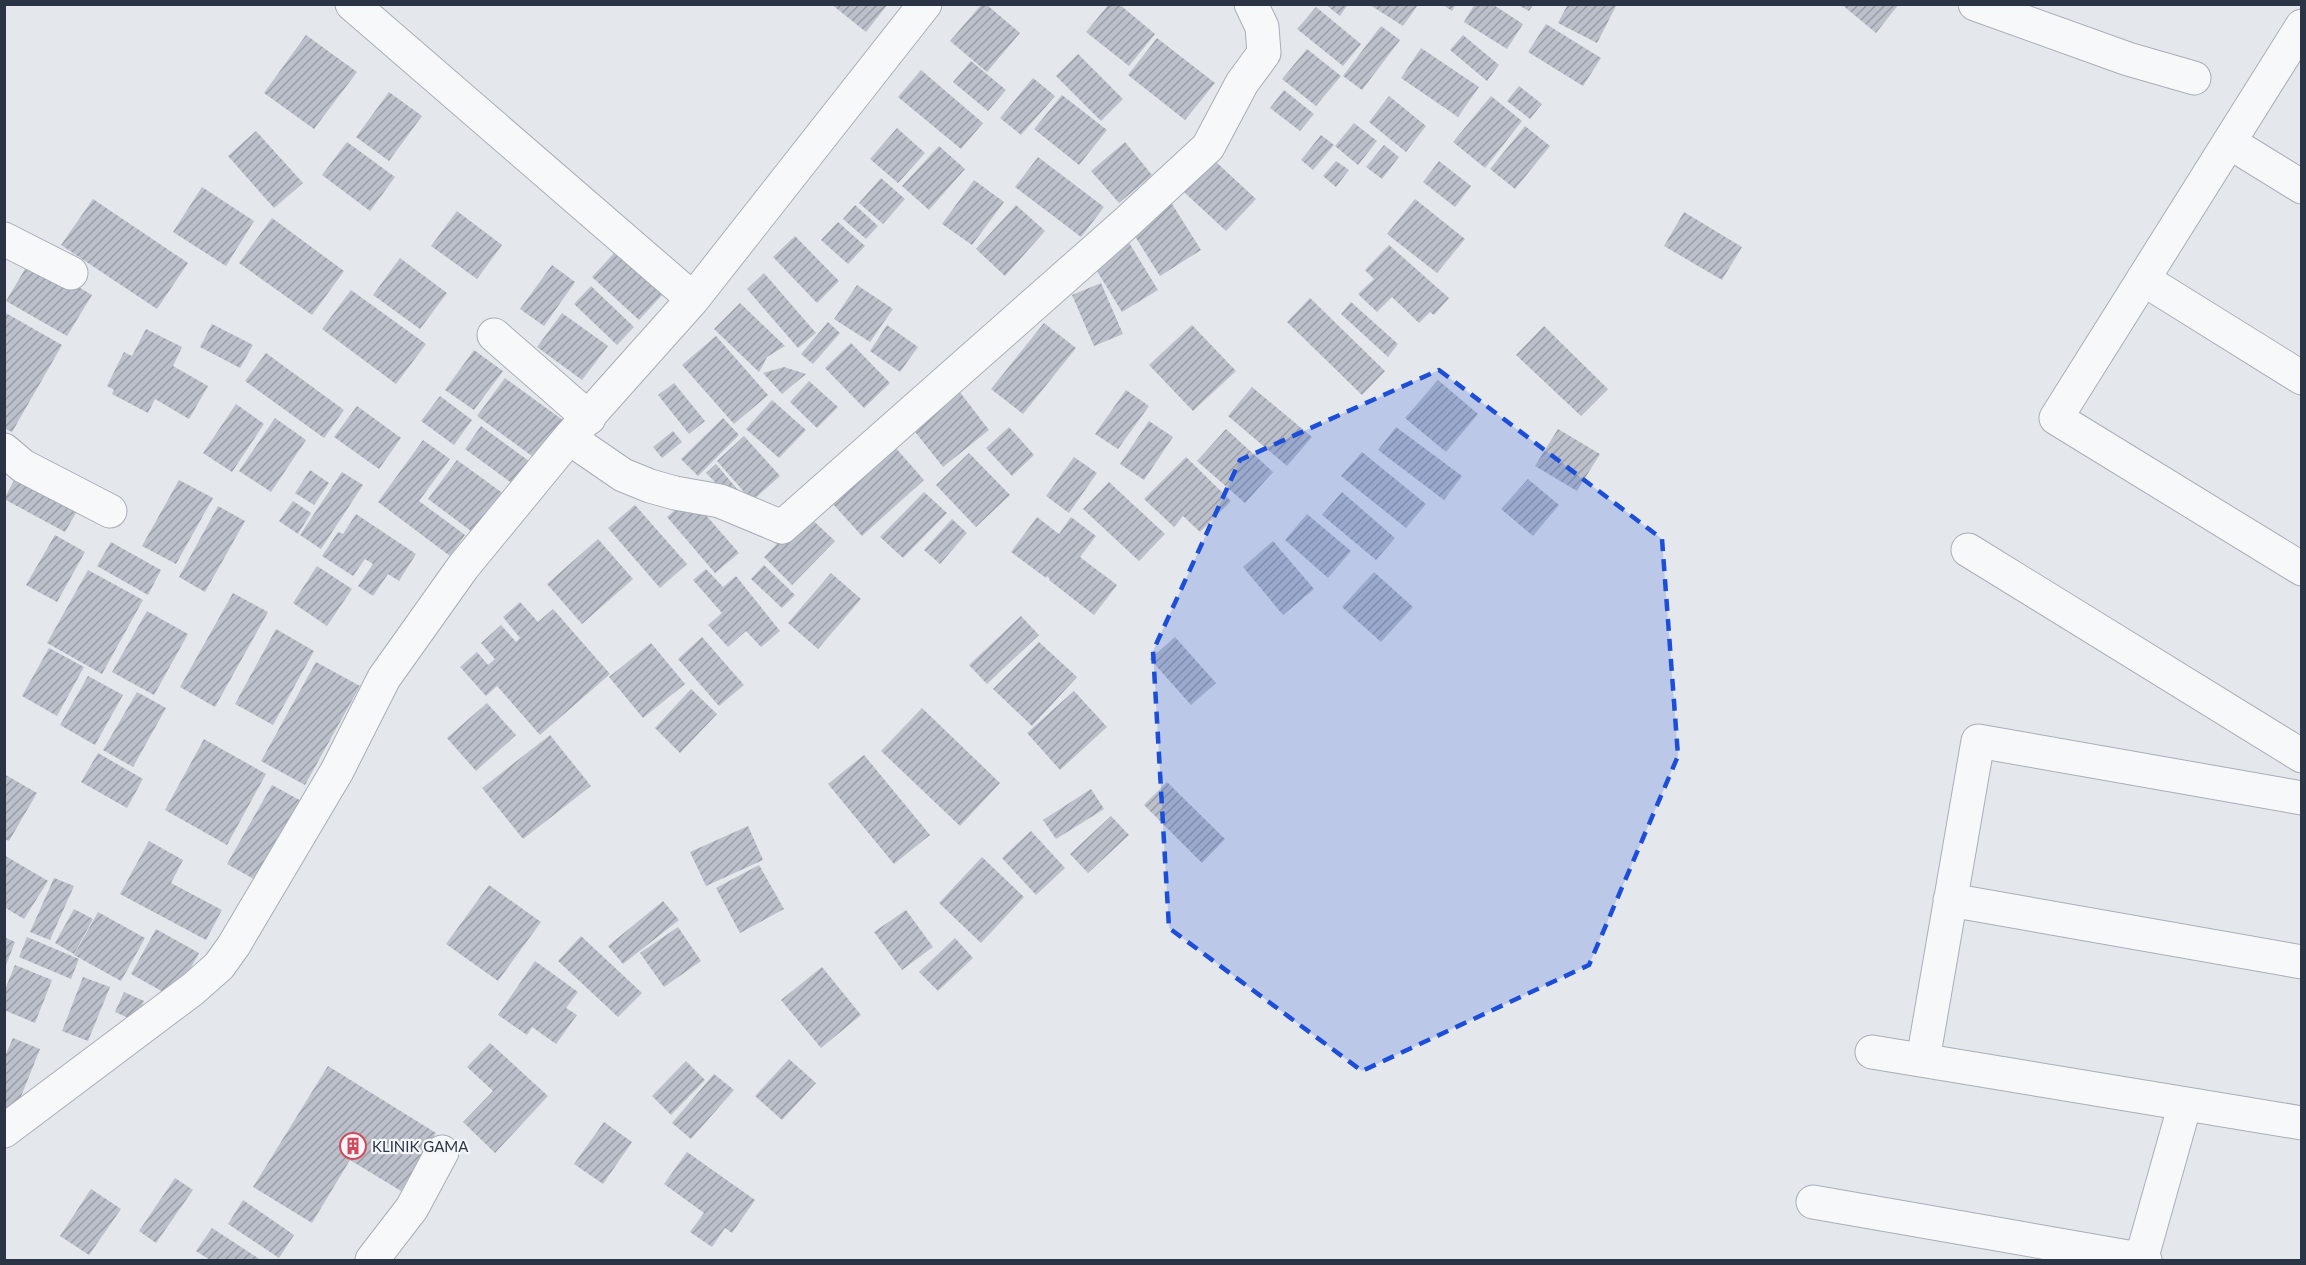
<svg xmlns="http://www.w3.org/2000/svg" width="2306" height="1265" font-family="Lato,sans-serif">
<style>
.building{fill:url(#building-hatch)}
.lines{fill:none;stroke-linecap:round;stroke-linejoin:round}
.minor-casing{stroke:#a9aeb7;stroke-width:35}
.minor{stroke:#f7f8fa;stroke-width:33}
.marked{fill:#1d4ed8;fill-opacity:0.2;stroke:#1d4ed8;stroke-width:4.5;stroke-dasharray:12 8;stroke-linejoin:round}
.labels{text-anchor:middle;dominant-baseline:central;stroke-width:4.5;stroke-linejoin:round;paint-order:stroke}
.poi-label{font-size:15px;fill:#2b3445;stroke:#f4f6f9;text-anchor:start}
</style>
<defs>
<pattern id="building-hatch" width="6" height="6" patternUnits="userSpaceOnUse" patternTransform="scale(1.5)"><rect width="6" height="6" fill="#bbc0ca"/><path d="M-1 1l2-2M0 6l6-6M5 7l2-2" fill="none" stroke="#989da6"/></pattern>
</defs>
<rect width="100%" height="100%" fill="#e4e7ec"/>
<path class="building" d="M831,4H888L866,32Z
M1109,4H1119L1155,34L1129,66L1086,32Z
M1325,4H1348L1340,16Z
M1442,4H1456L1452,11Z
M1475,4H1492L1523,24L1507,49L1464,22Z
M1568,4L1616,6L1597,43L1558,23Z
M1841,4H1899L1876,33Z
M981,5H987L1020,33L987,72L950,41Z
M1370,5H1418L1403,26Z
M1518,5H1533L1529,11Z
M1316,7L1361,44L1343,66L1297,29Z
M1546,24L1601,58L1583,86L1528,52Z
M1381,26L1400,40L1362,90L1343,76Z
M306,35L357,72L314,129L264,93Z
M1463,35L1499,65L1487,81L1450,50Z
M1157,38L1215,83L1185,120L1128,75Z
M1421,48L1479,87L1458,117L1401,78Z
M1307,49L1341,76L1316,106L1282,79Z
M1078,54L1123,99L1101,121L1056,76Z
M971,61L1006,90L988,111L953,82Z
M921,70L983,123L961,149L898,97Z
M1033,78L1055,96L1021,135L1000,118Z
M1519,86L1542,104L1530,119L1507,101Z
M1284,90L1314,114L1300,131L1270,108Z
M389,92L422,116L389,161L356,137Z
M1062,95L1107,130L1079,165L1034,129Z
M1389,96L1426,126L1406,152L1369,122Z
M1491,96L1522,121L1485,168L1453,142Z
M1354,123L1377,141L1358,165L1335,146Z
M1525,126L1550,146L1515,189L1490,169Z
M897,128L925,153L898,183L870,159Z
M256,131L303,183L274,208L228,156Z
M1321,135L1334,145L1313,170L1301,160Z
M347,142L395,177L370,211L322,175Z
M1125,142L1152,175L1119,203L1091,171Z
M1384,145L1399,157L1382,179L1366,167Z
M939,146L965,169L929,210L902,186Z
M1038,157L1104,207L1081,237L1015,187Z
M1214,160L1256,199L1226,231L1184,192Z
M1336,161L1349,170L1336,187L1323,176Z
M1439,161L1471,186L1455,207L1423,182Z
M881,178L905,199L883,224L859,203Z
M974,180L1004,202L972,245L942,224Z
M202,187L254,221L226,266L173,232Z
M93,199L188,263L157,309L61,245Z
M1415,199L1465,239L1437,273L1387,234Z
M1172,204L1201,250L1160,276L1131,230Z
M855,205L878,226L866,239L843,219Z
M1016,205L1045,231L1005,276L976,249Z
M457,211L502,245L477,279L431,246Z
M1684,212L1742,247L1722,280L1664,246Z
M272,218L344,271L312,315L239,263Z
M838,222L865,246L848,264L821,240Z
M795,236L839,281L817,303L773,257Z
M1128,241L1158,290L1122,312L1092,263Z
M1389,245L1449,298L1434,315L1430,312L1419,323L1392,297L1377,312L1358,294L1374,279L1365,270Z
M616,251L663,294L639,320L592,277Z
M400,258L447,293L420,329L373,295Z
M31,259L92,295L67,336L6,301Z
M552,265L575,282L544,326L520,309Z
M764,273L816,333L798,348L747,289Z
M1101,283L1123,334L1094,346L1072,295Z
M857,285L893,309L870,342L834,319Z
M591,286L634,327L617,345L574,304Z
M351,290L426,344L396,384L322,329Z
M1310,298L1385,371L1362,395L1287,322Z
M1351,302L1398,344L1388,357L1341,314Z
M740,303L785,346L767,357L759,372L714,329Z
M4,312L62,345L12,432L4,428Z
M562,313L608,346L582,380L537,347Z
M828,322L840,333L813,364L801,354Z
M1044,323L1076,348L1023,414L991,389Z
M212,324L253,345L240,368L200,347Z
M887,325L918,347L900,372L870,351Z
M1192,325L1236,371L1193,411L1149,365Z
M1544,326L1608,389L1581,416L1516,355Z
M146,329L182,347L173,366L208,386L189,419L155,399L148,413L112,394L114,390L107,386L124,352L132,356Z
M716,336L768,395L734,424L682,365Z
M851,343L890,383L864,408L825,368Z
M474,350L503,371L474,410L445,390Z
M266,353L344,410L324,438L245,381Z
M784,367L806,374L782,394L763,373Z
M505,378L564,421L536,459L477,416Z
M1438,380L1478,414L1446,452L1405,418Z
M809,381L838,407L817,428L790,402Z
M674,383L705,421L689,434L658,395Z
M1252,387L1312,437L1287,466L1228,416Z
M1126,390L1149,406L1118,449L1095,434Z
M959,391L989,430L943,467L912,428Z
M440,396L472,420L454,445L421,421Z
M772,400L806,430L779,458L746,429Z
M236,404L264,424L232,472L203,453Z
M357,406L401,438L379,469L334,437Z
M275,418L306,440L271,492L239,471Z
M723,418L739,435L698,476L681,459Z
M1149,421L1173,437L1144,480L1120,464Z
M481,426L529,461L513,484L465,449Z
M1009,427L1034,455L1012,476L986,448Z
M1396,427L1462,476L1444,500L1378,450Z
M1226,429L1273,472L1245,503L1197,461Z
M1558,429L1600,454L1577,491L1535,466Z
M673,431L682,442L662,458L653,447Z
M744,436L780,476L752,501L717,461Z
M423,440L450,459L419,501L465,535L450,556L378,502Z
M894,446L924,480L862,536L831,502Z
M1362,452L1426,504L1406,528L1341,476Z
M969,453L1010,495L976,527L936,485Z
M1074,457L1097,473L1069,513L1046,496Z
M1186,457L1231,501L1200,532L1183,516L1174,527L1144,499Z
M457,460L508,497L479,537L428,499Z
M716,464L748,502L737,504L706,473Z
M310,470L329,483L314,505L295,493Z
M342,472L363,485L321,549L300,535Z
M16,477L77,511L65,532L4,499Z
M1528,479L1559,505L1533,536L1501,509Z
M179,480L213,498L176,564L142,546Z
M1109,482L1165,534L1139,561L1083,509Z
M924,492L947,513L903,558L880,537Z
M1342,492L1395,538L1376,560L1322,515Z
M690,497L739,553L715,573L667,517Z
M293,501L311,513L298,534L279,521Z
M635,505L687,564L660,588L608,528Z
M218,506L245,521L205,592L179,577Z
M356,514L416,554L399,581L388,574L373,596L358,586L373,564L365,559L353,576L322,556L338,532L343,534Z
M806,514L835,541L792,585L764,557Z
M1307,514L1351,551L1328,578L1285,540Z
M1037,517L1059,534L1071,517L1096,536L1080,557L1117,585L1094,615L1049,580L1050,579L1047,576L1046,578L1011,552Z
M952,519L967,533L940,564L924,550Z
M55,535L85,552L57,602L26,585Z
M598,539L633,579L582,624L547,584Z
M1273,541L1314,589L1283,615L1243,567Z
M111,542L161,570L148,595L97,566Z
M764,565L795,595L782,608L751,579Z
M317,566L352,589L327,626L293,603Z
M706,569L723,587L736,576L780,631L761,647L746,631L728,647L708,625L722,613L693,580Z
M88,570L143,600L102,674L47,643Z
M1374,572L1413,607L1381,642L1342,607Z
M831,573L861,599L818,649L788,623Z
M233,593L268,612L215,707L180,687Z
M520,602L538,622L553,609L610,674L540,735L497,686L486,696L460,667L477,652L488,665L495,659L481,643L501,625L516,642L520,638L503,617Z
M147,611L188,634L154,695L112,672Z
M1021,616L1039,635L987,684L969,665Z
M276,629L314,651L273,725L235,704Z
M702,637L744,685L719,706L678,659Z
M1175,637L1216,683L1191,705L1150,659Z
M1039,642L1077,677L1032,726L993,689Z
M651,643L685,684L643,718L609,677Z
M49,648L84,667L57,716L22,696Z
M316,662L360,686L305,785L261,761Z
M88,676L123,695L95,745L60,725Z
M691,689L717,714L680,753L655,728Z
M1074,691L1107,727L1060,770L1027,733Z
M137,692L166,708L133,767L103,750Z
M487,703L516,735L476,771L447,738Z
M922,708L1000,783L960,826L881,751Z
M550,735L591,786L523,839L482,788Z
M204,739L266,774L227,845L165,810Z
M98,753L143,779L127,808L81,782Z
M864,755L930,835L894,864L828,784Z
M4,774L37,793L9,841L4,839Z
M1167,782L1225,839L1202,863L1144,805Z
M272,785L305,803L261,883L227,864Z
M1091,789L1104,809L1056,839L1043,820Z
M1111,816L1129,835L1088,873L1070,854Z
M748,826L763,860L706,886L690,852Z
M1031,831L1065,868L1036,895L1002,858Z
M149,841L183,860L171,883L222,910L206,940L120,894Z
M4,855L48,881L24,919L4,907Z
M982,857L1024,897L981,943L939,903Z
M759,865L784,909L740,933L716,888Z
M54,878L74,886L50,940L30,932Z
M489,885L541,922L498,981L446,944Z
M663,901L679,920L623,964L608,946Z
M74,909L93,919L74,954L55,943Z
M906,910L933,947L902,970L874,932Z
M98,912L145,938L121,981L74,955Z
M678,927L701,961L664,987L640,953Z
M156,929L199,953L174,998L131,974Z
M581,936L642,993L618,1017L558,961Z
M4,937L15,942L5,968H4Z
M27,937L79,959L71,979L19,957Z
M955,938L973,958L938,991L919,972Z
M535,961L578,992L566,1008L577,1015L556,1044L532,1027L527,1035L498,1015Z
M15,965L52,980L35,1023L4,1010V992Z
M822,967L861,1015L821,1048L781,1000Z
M83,977L110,987L88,1041L62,1031Z
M124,992L144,1001L135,1021L115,1012Z
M13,1038L40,1049L10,1124L4,1122V1058Z
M490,1043L548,1096L495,1153L463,1122L493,1091L467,1067Z
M789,1059L816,1083L782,1120L755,1096Z
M686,1061L705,1080L671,1115L652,1096Z
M328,1066L436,1133L401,1191L350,1160L312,1223L253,1187Z
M714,1074L734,1090L691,1139L672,1123Z
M604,1122L632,1142L603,1184L574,1164Z
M687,1152L755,1200L732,1233L725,1228L712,1247L690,1232L704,1213L664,1184Z
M175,1178L193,1190L156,1243L139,1231Z
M91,1189L121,1209L89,1255L60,1236Z
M243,1200L294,1235L279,1258L228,1224Z
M212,1228L261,1260H210L196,1251Z"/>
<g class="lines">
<defs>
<path id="minor" d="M352,4L693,299
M1975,4L2128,59L2194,78
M2302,26L2056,418L2302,569
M2229,142L2302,187
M4,239L71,273
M2143,279L2302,378
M494,335L589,418
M569,438L623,475L650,486L675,493L720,501L782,527L1127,222L1208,147L1242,83L1264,53L1262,27L1251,4
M4,450L23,466L110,511
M1968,550L2302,756
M1950,900L2302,962
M1872,1052L2302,1123
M1923,1060L1978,741L2302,798
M4,1131L193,989L219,966L234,945L337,771L384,678L463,567L569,438L693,299L925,4
M1813,1202L2145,1260
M372,1260L412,1208L442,1152
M2141,1260L2185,1104"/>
</defs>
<use href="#minor" class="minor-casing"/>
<use href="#minor" class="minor"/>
</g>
<path class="marked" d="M1439,370L1662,539L1678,756L1589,965L1362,1071L1169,928L1153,651L1240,460Z"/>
<defs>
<symbol id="building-ring" viewBox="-11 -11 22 22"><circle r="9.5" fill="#f4f6f9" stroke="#d1495b" stroke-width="1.5"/><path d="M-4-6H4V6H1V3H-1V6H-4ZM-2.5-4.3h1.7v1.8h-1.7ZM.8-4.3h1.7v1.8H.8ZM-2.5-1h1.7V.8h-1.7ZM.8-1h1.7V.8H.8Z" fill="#d1495b"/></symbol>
</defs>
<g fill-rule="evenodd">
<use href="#building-ring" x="338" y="1131" width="30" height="30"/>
</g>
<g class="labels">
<g class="poi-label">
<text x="372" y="1146">KLINIK GAMA</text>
</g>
</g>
<rect width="2306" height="1265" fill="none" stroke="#2b3445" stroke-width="12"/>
</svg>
